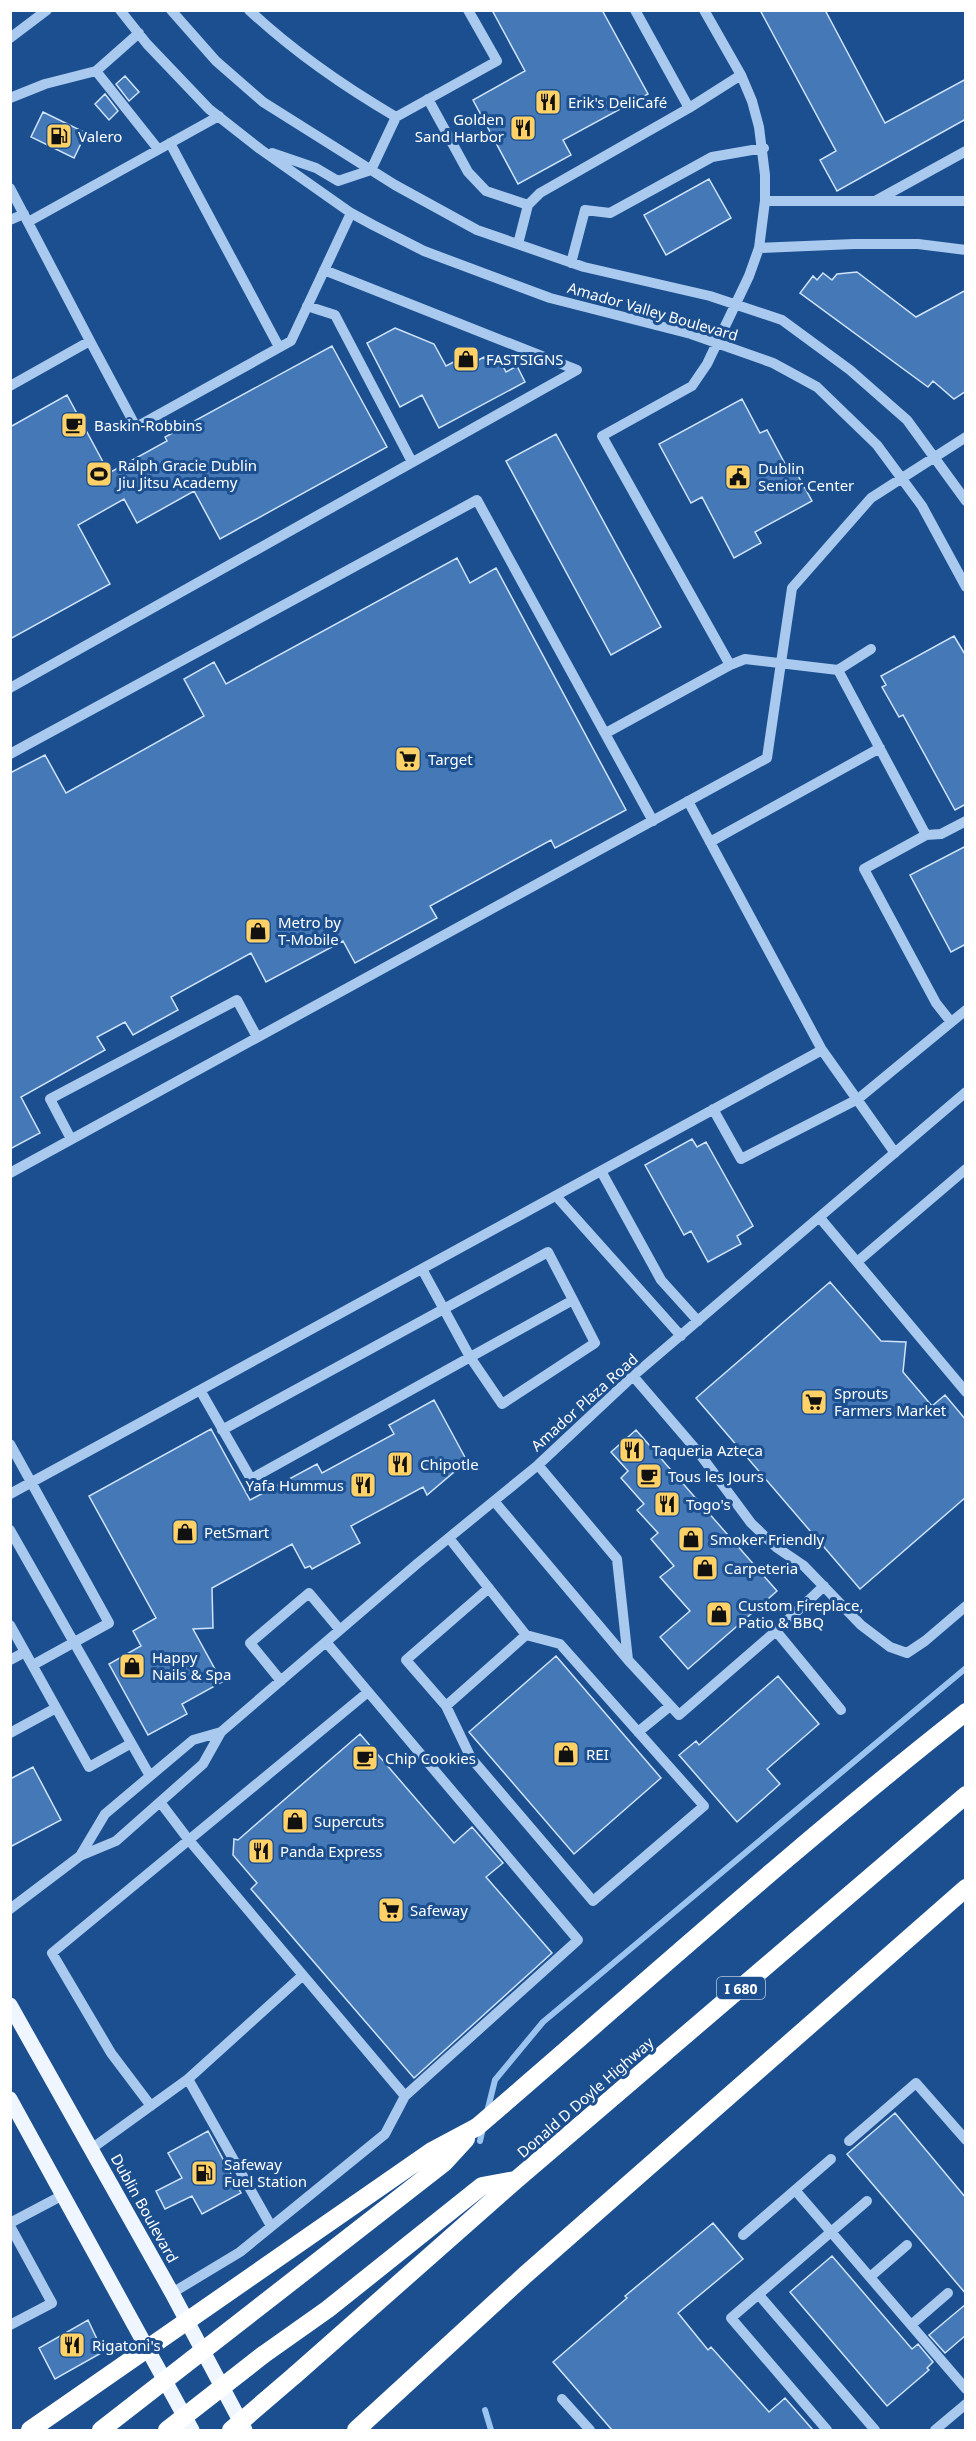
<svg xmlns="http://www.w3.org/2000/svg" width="976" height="2441" font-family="'Noto Sans',sans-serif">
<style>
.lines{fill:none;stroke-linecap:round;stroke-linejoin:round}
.stream{stroke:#9cc4f0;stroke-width:6}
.building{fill:#4478b7;stroke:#cfe3fa;stroke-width:1.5}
.minor{stroke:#a9c9ee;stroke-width:10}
.major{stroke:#f0f6ff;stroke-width:15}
.highway{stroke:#fff;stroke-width:18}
.highway-bridge{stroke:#fff;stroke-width:18}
.labels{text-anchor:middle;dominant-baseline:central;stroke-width:6;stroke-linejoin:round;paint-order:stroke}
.shield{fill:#1b4f8f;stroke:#bbcadd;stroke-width:1.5}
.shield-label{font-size:14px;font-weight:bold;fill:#fff}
.poi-label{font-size:15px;fill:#fff;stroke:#1b4f8f;text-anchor:start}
.street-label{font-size:15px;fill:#fff;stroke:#1b4f8f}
</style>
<rect width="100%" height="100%" fill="#1b4f8f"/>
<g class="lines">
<path class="stream" d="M487,2112L495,2080L543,2022L966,1668
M480,2141L483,2128
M485,2410L491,2430"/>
</g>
<path class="building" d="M492,10H602L648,94L563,140L571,155L518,184L473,100L525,71Z
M760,10H825L885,123L966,79V119L837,191L820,160L836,151Z
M125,76L139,92L129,101L116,84Z
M105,94L118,111L109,120L95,104Z
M43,112L86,133L74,158L31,137Z
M709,179L731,218L666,255L644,215Z
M857,272L916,317L966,290V391L954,399L933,381L928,387L800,293L813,276L817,280L823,273L832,280L837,274Z
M395,328L434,344L446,366L469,354L473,363L484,357L489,366L500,360L506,372L517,366L525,382L439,428L422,395L400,407L367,343Z
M332,346L387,447L220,539L194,491L137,523L124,499L78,525L110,584L10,639V427L67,395L109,473L167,441L165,437Z
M742,399L760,433L767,430L791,475L796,472L812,501L755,532L761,543L734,558L702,497L691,503L659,444Z
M556,434L661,627L611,655L506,461Z
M457,558L470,583L496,568L626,810L555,848L551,840L430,906L437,918L355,963L343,941L266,982L251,953L171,997L178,1010L156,1022L133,1035L125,1022L97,1037L105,1050L21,1097L40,1133L10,1149V773L45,755L66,793L204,716L184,679L214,662L226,684Z
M954,636L966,656V804L955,810L903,715L899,717L882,687L886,685L881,676Z
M966,846V944L951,952L910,875Z
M692,1139L697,1147L706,1142L753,1226L737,1236L741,1244L708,1262L691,1231L684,1235L645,1165Z
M830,1282L881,1341L906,1342L903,1372L932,1406L945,1395L966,1420V1497L860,1589L696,1398Z
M434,1400L467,1461L427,1495L423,1487L351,1526L360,1543L312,1569L310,1566L305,1568L292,1544L212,1588L213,1628L193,1629L222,1682L182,1704L187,1714L148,1735L109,1664L141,1646L133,1631L156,1618L89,1496L211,1429L250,1500L317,1464L322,1473L394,1434L389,1425Z
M636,1430L777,1591L688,1669L660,1637L690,1611L660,1577L674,1566L651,1539L658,1533L637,1510L644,1504L621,1478L628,1471L611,1452Z
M556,1656L661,1778L574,1854L469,1732Z
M778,1676L819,1724L767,1769L780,1784L737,1822L679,1755L696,1741L699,1745Z
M360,1734L454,1843L472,1827L503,1863L486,1877L552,1953L414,2078L251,1889L257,1883L233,1855L234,1839L238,1840Z
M33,1767L61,1820L10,1847V1779Z
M895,2113L966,2198V2294L847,2154Z
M208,2131L241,2193L202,2214L192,2196L165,2209L156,2191L182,2178L168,2153Z
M713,2223L743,2259L678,2313L708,2350L711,2347L769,2412L785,2398L813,2430H612L553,2362L627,2298L625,2296Z
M832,2256L912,2349L918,2344L933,2362L927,2368L929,2370L887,2406L790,2292Z
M966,2304V2335L945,2353L929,2335Z
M88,2320L103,2352L55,2379L39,2348Z"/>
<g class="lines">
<path class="minor" d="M120,10L147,44L209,109L260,149L351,213L373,225L424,251L550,298L691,334L773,363L817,387L877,445L922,506L966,587
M171,10L216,61L263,102L395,185L477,230L584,267L710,296L782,320L850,370L907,420L966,501
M249,10C295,53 343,86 396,117
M704,10L741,75L752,101L759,127L765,175V201L759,248L749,276L707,364L692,386L602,436L730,665
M139,33L96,71L158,149
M10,38L47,10
M10,98L45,84L96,71
M428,99L468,172L486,191L528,205L540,193L689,108L635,10
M689,108L741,75
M170,143L279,347
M272,153L316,168L338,181L371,170
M371,170L396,117L497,61L468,10
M10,188L90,341
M877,200L966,151
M765,201H966
M10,220L24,214
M28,222L219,116
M518,244L528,205
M759,248L854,244H918L966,250
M571,263L585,210L610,213L712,157L764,148
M307,306L335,315L412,462
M10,386L90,341L136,427L291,341L351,213
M838,670L871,649
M10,688L577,370L324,270
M606,733L730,665L745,659L838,670L926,835L864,869L936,1003L951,1022
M10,754L477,500L653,821
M688,801L822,1050L895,1153
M926,835L941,834L966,821
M710,842L880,748
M713,1109L741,1159L858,1099L966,1010
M71,1139L50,1099L237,1000L257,1037
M601,1171L661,1280L698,1321
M10,1173L767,758L792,588L871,498L966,437
M556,1196L681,1336
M820,1218L966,1392
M857,1262L966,1169
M422,1269L470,1357L502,1404L595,1343L573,1300
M633,1376L699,1453L751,1523L776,1547L804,1566L861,1625L890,1647L907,1653L925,1641L966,1606
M200,1390L251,1479L573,1300L548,1252L222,1430
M10,1444L109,1623L33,1665
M538,1465L617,1559L628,1660
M10,1494L822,1050
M494,1501L628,1660L679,1715L776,1631L841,1710
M10,1530L150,1776
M489,1588L406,1660L446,1706L526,1635
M10,1625L89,1767L130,1744
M776,1631L824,1586
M10,1660L25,1652
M281,1681L250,1643L309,1593L340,1630
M446,1706L471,1758L593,1901L704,1806L560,1644L526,1635L449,1538
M638,1732L670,1706
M10,1733L56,1708
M160,1802L188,1839L405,2096
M80,1856L105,1814L193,1740L221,1732
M10,1909L80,1856L116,1841L203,1764L221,1732L418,1563L538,1465L633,1376L966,1092
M188,2079L303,1975
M151,2106L111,2053L52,1953L368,1692
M849,2141L916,2083L966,2140
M91,2149L188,2079L271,2226
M795,2190L966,2389
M10,2223L63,2195
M10,2226L52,2303L10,2325
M743,2235L831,2159
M870,2277L907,2245
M172,2293L240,2252L385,2134L405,2096L578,1940L326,1642
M759,2295L875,2430
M911,2325L948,2293
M562,2399L590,2430
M827,2430L731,2318L867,2201
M935,2430L966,2404"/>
<path class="major" d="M10,2005L172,2293L245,2430
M10,2099L192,2430"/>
<path class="highway" d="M477,2127C639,1988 798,1844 966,1712
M263,2355L328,2309L482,2186L515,2180
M295,2375L516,2180L966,1795
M356,2430L525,2275L966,1888"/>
<path class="highway-bridge" d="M30,2430L432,2151L477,2127
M101,2430L444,2163L466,2139
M167,2430L263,2355
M231,2430L295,2375"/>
</g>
<defs>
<symbol id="restaurant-square" viewBox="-11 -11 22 22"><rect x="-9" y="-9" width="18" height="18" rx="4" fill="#ffd166" stroke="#1b4f8f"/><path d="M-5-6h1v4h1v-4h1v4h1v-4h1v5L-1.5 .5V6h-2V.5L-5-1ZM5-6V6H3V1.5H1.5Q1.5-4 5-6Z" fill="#111"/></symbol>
<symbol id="fuel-square" viewBox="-11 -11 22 22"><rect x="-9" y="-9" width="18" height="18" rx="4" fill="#ffd166" stroke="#1b4f8f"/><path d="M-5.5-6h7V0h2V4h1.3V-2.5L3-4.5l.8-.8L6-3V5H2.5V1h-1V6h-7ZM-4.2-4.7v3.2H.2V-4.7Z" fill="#111"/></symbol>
<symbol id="shop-square" viewBox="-11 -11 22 22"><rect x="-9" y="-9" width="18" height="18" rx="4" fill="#ffd166" stroke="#1b4f8f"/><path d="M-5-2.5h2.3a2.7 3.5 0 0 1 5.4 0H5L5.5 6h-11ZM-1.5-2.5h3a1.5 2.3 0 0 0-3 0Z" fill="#111"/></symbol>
<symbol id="cafe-square" viewBox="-11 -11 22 22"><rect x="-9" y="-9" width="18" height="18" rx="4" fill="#ffd166" stroke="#1b4f8f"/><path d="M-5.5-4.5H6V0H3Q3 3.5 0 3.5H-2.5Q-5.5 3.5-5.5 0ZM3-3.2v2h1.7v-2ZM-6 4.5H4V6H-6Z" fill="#111"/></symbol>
<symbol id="stadium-square" viewBox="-11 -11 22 22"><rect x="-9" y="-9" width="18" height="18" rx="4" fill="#ffd166" stroke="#1b4f8f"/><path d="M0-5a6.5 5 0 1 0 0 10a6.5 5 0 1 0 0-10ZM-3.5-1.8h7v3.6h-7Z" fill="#111"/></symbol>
<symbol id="civic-square" viewBox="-11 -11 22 22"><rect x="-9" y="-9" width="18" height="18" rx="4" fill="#ffd166" stroke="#1b4f8f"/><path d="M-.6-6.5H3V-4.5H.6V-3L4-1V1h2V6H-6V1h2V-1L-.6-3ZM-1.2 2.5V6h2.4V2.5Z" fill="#111"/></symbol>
<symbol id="supermarket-square" viewBox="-11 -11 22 22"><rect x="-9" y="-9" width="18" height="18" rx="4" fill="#ffd166" stroke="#1b4f8f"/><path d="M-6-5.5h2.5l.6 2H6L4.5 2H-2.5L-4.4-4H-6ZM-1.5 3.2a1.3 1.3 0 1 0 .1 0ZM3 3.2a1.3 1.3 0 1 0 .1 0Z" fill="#111"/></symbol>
</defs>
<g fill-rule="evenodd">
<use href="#restaurant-square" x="533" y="87" width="30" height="30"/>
<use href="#restaurant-square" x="508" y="113" width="30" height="30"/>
<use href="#fuel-square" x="44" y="121" width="30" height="30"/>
<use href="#shop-square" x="451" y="344" width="30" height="30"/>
<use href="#cafe-square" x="59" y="410" width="30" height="30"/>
<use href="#stadium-square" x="84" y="459" width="30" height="30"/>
<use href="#civic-square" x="723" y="462" width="30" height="30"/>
<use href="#supermarket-square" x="393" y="744" width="30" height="30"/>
<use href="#shop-square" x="243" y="916" width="30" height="30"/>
<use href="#supermarket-square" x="799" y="1387" width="30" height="30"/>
<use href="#restaurant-square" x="617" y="1435" width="30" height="30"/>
<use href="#restaurant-square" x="385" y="1449" width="30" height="30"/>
<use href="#cafe-square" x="634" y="1461" width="30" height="30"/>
<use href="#restaurant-square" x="348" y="1470" width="30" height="30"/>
<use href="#restaurant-square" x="652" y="1489" width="30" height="30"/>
<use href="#shop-square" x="170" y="1517" width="30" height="30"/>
<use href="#shop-square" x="676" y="1524" width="30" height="30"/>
<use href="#shop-square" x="690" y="1553" width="30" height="30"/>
<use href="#shop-square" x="704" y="1599" width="30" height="30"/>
<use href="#shop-square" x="117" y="1651" width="30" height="30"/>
<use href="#shop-square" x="551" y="1739" width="30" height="30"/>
<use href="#cafe-square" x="350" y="1743" width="30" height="30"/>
<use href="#shop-square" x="280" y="1806" width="30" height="30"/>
<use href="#restaurant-square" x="246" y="1836" width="30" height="30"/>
<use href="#supermarket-square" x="376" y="1895" width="30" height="30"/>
<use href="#fuel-square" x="189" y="2158" width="30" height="30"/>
<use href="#restaurant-square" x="57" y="2330" width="30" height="30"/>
</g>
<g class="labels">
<rect class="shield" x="717" y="1977" width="48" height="22" rx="4.5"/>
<g class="shield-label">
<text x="741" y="1988">I 680</text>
</g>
<g class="poi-label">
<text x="568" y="102">Erik's DeliCafé</text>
<text x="504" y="119" text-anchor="end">Golden<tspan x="504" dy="17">Sand Harbor</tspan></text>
<text x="78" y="136">Valero</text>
<text x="486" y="359">FASTSIGNS</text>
<text x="94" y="425">Baskin-Robbins</text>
<text x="118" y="465">Ralph Gracie Dublin<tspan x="118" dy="17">Jiu Jitsu Academy</tspan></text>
<text x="758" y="468">Dublin<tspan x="758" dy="17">Senior Center</tspan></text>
<text x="428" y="759">Target</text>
<text x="278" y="922">Metro by<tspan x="278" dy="17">T-Mobile</tspan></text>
<text x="834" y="1393">Sprouts<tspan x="834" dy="17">Farmers Market</tspan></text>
<text x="652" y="1450">Taqueria Azteca</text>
<text x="420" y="1464">Chipotle</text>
<text x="668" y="1476">Tous les Jours</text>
<text x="344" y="1485" text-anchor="end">Yafa Hummus</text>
<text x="686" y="1504">Togo's</text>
<text x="204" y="1532">PetSmart</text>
<text x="710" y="1539">Smoker Friendly</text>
<text x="724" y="1568">Carpeteria</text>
<text x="738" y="1605">Custom Fireplace,<tspan x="738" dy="17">Patio &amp; BBQ</tspan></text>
<text x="152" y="1657">Happy<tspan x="152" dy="17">Nails &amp; Spa</tspan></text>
<text x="586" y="1754">REI</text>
<text x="385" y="1758">Chip Cookies</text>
<text x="314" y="1821">Supercuts</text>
<text x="280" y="1851">Panda Express</text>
<text x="410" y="1910">Safeway</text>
<text x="224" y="2164">Safeway<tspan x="224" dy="17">Fuel Station</tspan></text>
<text x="92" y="2345">Rigatoni's</text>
</g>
<g class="street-label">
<text transform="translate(653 311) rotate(16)">Amador Valley Boulevard</text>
<text transform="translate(584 1402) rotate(-42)">Amador Plaza Road</text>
<text transform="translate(585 2097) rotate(-41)">Donald D Doyle Highway</text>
<text transform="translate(145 2208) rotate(61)">Dublin Boulevard</text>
</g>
</g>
<rect width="976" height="2441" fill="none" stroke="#ffffff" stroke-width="24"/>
</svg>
